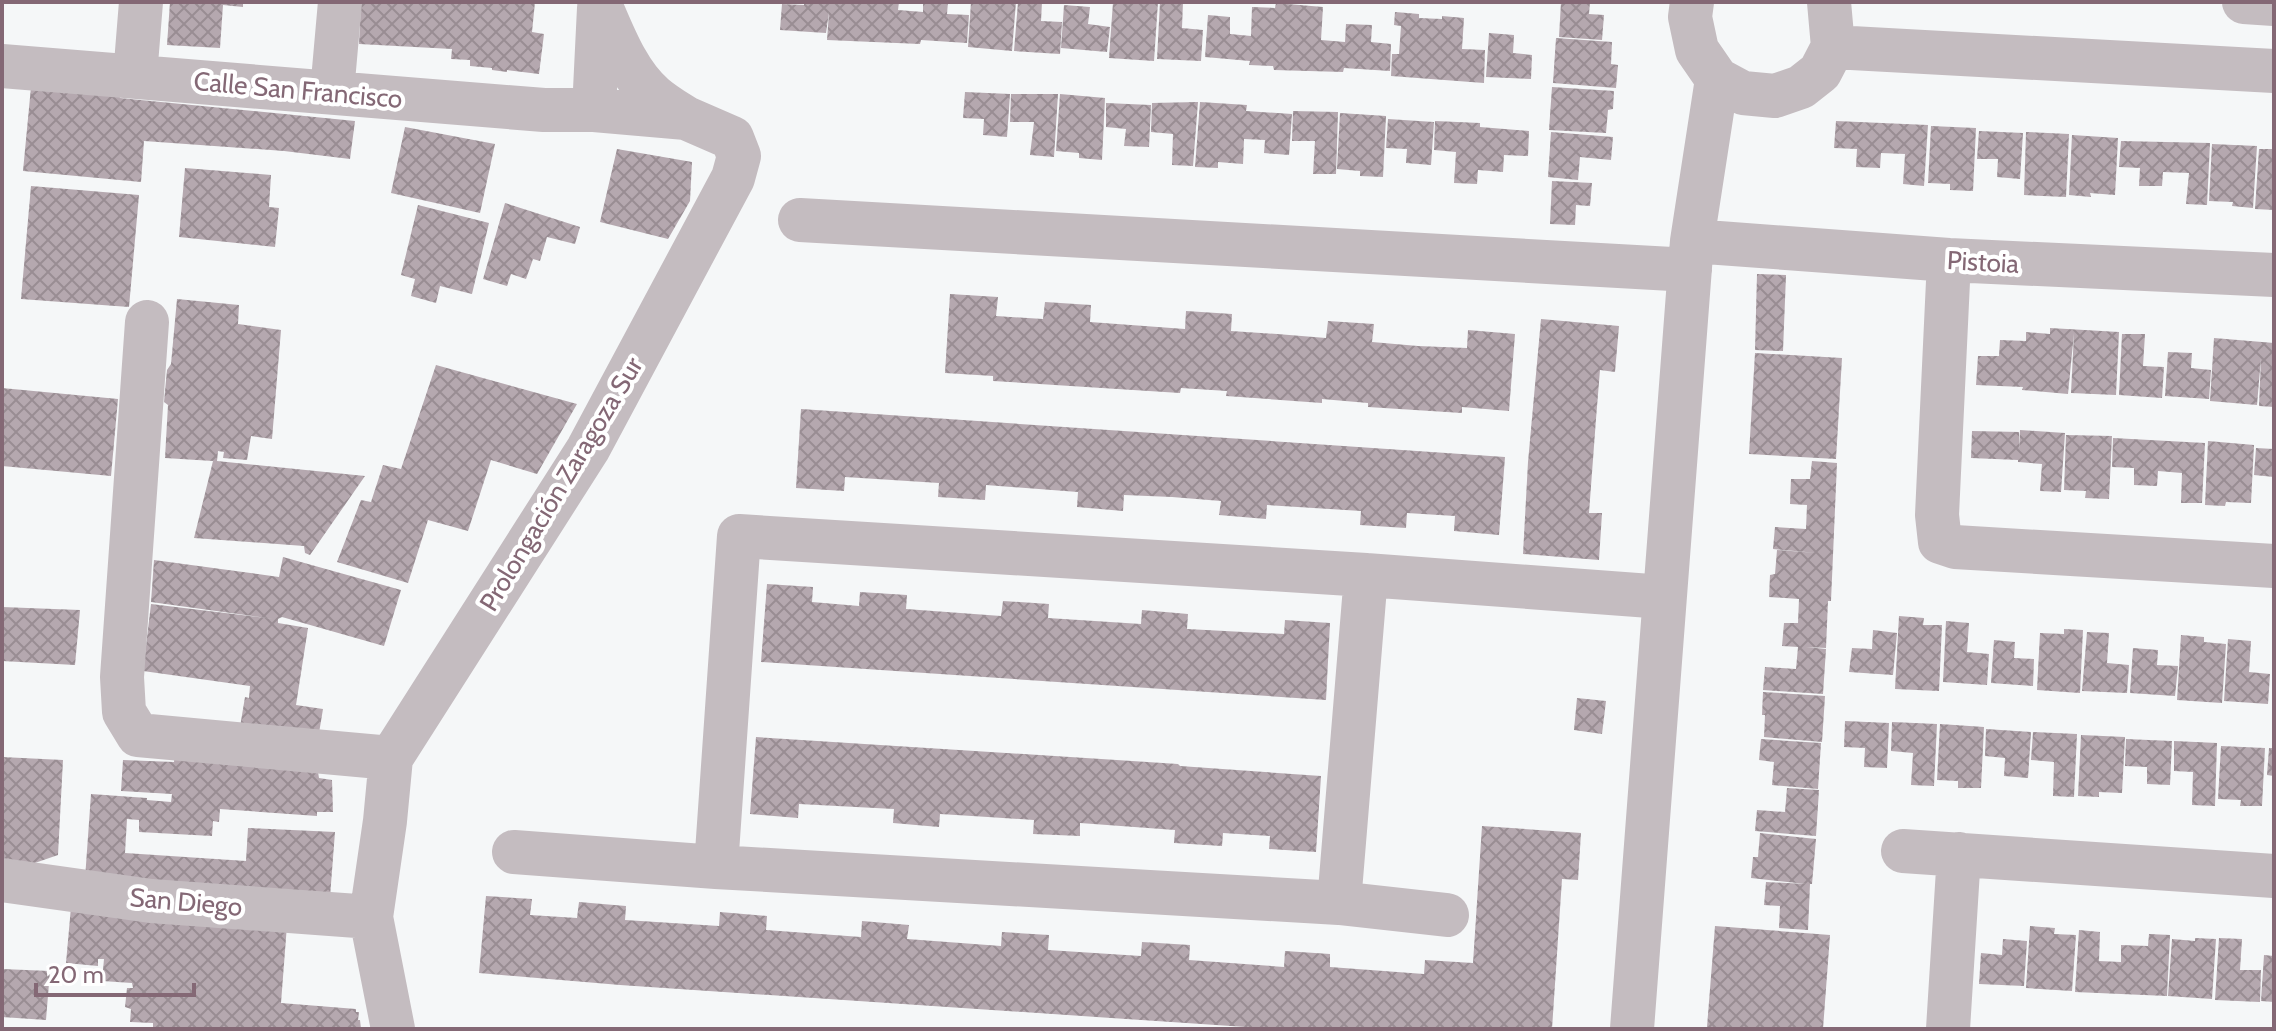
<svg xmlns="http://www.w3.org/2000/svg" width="2276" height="1031" font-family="Cabin,sans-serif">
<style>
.building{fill:url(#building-cross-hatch)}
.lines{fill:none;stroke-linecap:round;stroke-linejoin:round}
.minor{stroke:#c4bcc0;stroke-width:44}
.labels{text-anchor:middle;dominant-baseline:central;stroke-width:8;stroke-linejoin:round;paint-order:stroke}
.street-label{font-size:26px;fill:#846875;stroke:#fff}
</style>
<defs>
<pattern id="building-cross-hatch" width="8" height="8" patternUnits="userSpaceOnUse" patternTransform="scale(2)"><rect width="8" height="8" fill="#b5a8af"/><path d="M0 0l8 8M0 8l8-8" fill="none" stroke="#998d93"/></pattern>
</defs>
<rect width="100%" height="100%" fill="#f5f7f8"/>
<path class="building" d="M170,2H243V7L223,5L220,48L167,45Z
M361,2H535L532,32L544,34L539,74L507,70V72L492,70V68L470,66V60L451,59L452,49L359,44Z
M804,2H899L898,10L923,12V2H948L947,14L969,15L967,43L921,40L920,44L827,40L829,12L826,33L780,30L782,4L804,5Z
M971,2H1016L1012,51L968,47Z
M1018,2H1042L1041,21L1062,22L1060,54L1014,51Z
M1113,2H1158L1154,61L1109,58Z
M1160,2H1183L1182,28L1203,30L1201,61L1157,59Z
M1561,2H1590L1589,14L1604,15L1602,40L1559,37Z
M1276,3L1323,7L1321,40L1345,42L1346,24L1372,25L1371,42L1391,44L1390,71L1344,68L1343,72L1274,70L1273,66L1249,65L1250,61L1205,57L1208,15L1230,17V34L1251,36L1252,7L1275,8Z
M1064,5L1090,7L1088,24L1110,27L1107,52L1061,48Z
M1395,12L1419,14V18L1442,19V16L1464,18L1462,49L1485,50L1484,83L1391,76L1392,54H1399L1401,26L1394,25Z
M1489,33L1514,35L1513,53L1532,55L1531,79L1486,77Z
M1556,38L1612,42L1611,64L1618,65L1616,88L1553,83Z
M31,87L119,95L120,98L355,121L350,159L284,151L144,141L141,182L23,171Z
M1552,87L1614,91L1613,109L1608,110L1606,133L1549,130Z
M965,92L1010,94L1007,137L983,135L984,119L963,118Z
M1011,94H1058L1054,157L1030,155L1034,122H1010Z
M1060,94L1105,98L1102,160L1079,158V153L1056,151Z
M1198,102L1193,166L1172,165L1173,134L1151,132L1152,103Z
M1200,102L1247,105L1246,111L1292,114L1289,155L1264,153L1265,140L1244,139L1243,164L1218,162V168L1195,167Z
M1106,103L1151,105L1149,147L1124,146L1126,129L1106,127Z
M1293,111L1338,112L1336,174H1313L1315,141H1292Z
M1340,113L1386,116L1383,177L1360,176V171L1337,169Z
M1388,119L1434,122L1431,165L1406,163L1407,149L1386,148Z
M1435,121L1480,123V127L1529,131L1528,156L1504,155L1503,172L1478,170L1477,184L1454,183L1456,152L1434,150Z
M1836,121L1928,125L1924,186L1903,184L1905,154L1881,153L1880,168L1856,167L1857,149L1834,148Z
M1931,126L1976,128L1973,191L1950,190V184L1928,183Z
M405,127L495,144L480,213L391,193Z
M1979,131L2023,133L2020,179L1997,177L1998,159H1977Z
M1551,132L1613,137L1611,160L1580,157L1578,180L1548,177Z
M2026,132L2069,134L2066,197L2024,195Z
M2072,135L2118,138L2115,195L2090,193L2091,197L2069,195Z
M2121,141L2210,143L2207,205L2186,204L2189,173L2163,172L2162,186H2139L2140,168L2119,167Z
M2212,144L2257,146L2253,208L2232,206L2233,202L2209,201Z
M617,149L692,162L690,201L668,239L600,222Z
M2259,149H2274V210L2255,209Z
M185,168L271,175L269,207L279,208L275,247L179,237Z
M1552,181L1592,183L1590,206L1576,205L1575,225L1550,224Z
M31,186L139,195L129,307L21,299Z
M505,203L580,227L575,244L547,237L540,261L533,259L526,279L511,274L507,286L483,279Z
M418,205L489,223L472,294L440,286L436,303L411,296L415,279L401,275Z
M1757,274L1786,275L1783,351L1755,350Z
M950,294L998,297L996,316L1043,319L1045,302L1091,305L1090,322L1185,329L1186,311L1232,314L1231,331L1277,334L1326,338L1328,321L1374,324L1372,342L1418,346L1467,348L1468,330L1515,334L1509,411L1462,407V413L1368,407V403L1322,399V403L1226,396L1227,391L1181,388L1180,393L1133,390L993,381V376L945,373Z
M177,299L239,305L238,324L281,330L272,439L251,436L247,460L223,458L224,452L218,451L217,461L365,476L310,555L305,553L304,546L194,538L213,461L165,458L168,405L164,402L167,370L171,364Z
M1541,319L1619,326L1615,372L1600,370L1596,419L1589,513H1602L1599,560L1523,554L1528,462Z
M2050,328L2119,332L2116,395L2071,393L2074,333L2068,394L2022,390L2023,387L1976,385L1978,356H1999L2000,340L2026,341V332L2050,334Z
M2122,334H2145L2143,366L2164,367L2162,398L2119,395Z
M2214,338L2274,343V407L2259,406L2261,358L2257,405L2210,401Z
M2168,352L2192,353L2191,368L2211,370L2209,399L2165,396Z
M1755,353L1842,358L1836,459L1749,454Z
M436,365L577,404L537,474L491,460L468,531L428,520L408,583L337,562L361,500L371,502L383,465L401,469Z
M2,388L118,399L111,476L2,466Z
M801,409L1505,457L1499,535L1454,531L1455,516L1407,513L1406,528L1360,525L1361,511L1267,505L1266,519L1219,515L1221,501L1172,497L1124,495L1123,511L1077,507L1078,492L986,485L985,500L938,497L939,483L845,477L844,491L796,488Z
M2020,430L2065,433L2061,492L2040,491L2042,464L2018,462V460L1971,458L1972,431L2019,432V449Z
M2066,435L2112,436L2109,499L2085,498L2086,491L2064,490Z
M2113,438L2205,443L2202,503H2181L2182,473L2158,471L2157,486L2134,485V468L2112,467Z
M2208,441L2254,445L2251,503L2226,502L2225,506L2205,505Z
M2256,448L2274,449V477L2254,475Z
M1812,461L1837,463L1831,601H1828L1826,648L1806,647L1826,649L1823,694L1763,690L1765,667L1796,669L1798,647L1782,646L1784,623H1798L1799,599L1769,597L1770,575L1775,574L1777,550L1817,553L1773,549L1775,527L1806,529L1807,505L1790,504L1791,479H1810Z
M283,557L401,590L384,646L282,617L278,619V623L308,628L296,705L323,709L318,739L240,727L245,697L249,698L250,686L143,671L151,604L274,619L151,602L154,560L279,577Z
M767,584L813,587L812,602L859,606L860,592L907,595L906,609L1001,616L1003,601L1049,604L1048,618L1141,624L1142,610L1188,614L1187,629L1284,634L1285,620L1330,623L1326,700L761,662Z
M2,607L80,610L75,665L2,661Z
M1899,616L1924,618L1923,625H1942L1939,691L1895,689Z
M1946,621L1969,623L1967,652L1989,654L1987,685L1943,682Z
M2064,629L2083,630L2080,693L2037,690L2040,633L2064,634Z
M1873,630L1897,633L1893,675L1849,672L1852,648L1872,649Z
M2087,632L2109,633L2107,663L2129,665L2127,693L2082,691Z
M2181,635L2204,637V642L2226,644L2222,703L2177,700Z
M2228,639L2251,641L2249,672L2270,674L2268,704L2224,701Z
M1994,640L2015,642L2014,658L2034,659L2033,686L1991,683Z
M2133,648L2158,650L2157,665L2178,666L2175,696L2130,693Z
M1763,692L1825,696L1822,742L1764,737L1765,715H1762Z
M1577,698L1606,701L1602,734L1574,730Z
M1845,721L1889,723L1887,768L1864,767L1865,748L1844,747Z
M1892,722L1937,724L1934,786L1911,785L1913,753L1891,751Z
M1940,724L1984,727L1981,788H1958V781L1937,780Z
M1986,729L2031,732L2028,778L2004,776L2005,758L1985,756Z
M2033,732L2077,734L2074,797L2053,796L2054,762L2031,760Z
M2081,735L2125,737L2122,793L2099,792V797L2078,796Z
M756,737L1132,761L1178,764L1180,766L1321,776L1316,852L1269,849L1270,836L1223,833L1222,846L1174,843L1175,830L1080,823V836L1033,834L1034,820L988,817L940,814L939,827L893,823L894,809L799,804L798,818L750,814Z
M1761,739L1821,743L1818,789L1772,785L1774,762L1759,760Z
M2126,739L2172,741L2170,785L2147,784V767L2125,766Z
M2174,741L2217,743L2215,806L2192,805L2193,772L2174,771Z
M2221,746L2265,748L2262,806H2240L2241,800L2218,799Z
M2269,748H2274V776L2267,775Z
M175,750L318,772L319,778L332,780L333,812H317V816L220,809L219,822L213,821L212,836L139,832V820L127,819L125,853L246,861L248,828L335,832L330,897L85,879L91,794L147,798V800L171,802L172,794L121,791L123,760L174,762Z
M2,757L63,760L58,855L29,865L2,860Z
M1787,788L1819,790L1816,836L1755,831L1757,810L1785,812Z
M1482,826L1581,833L1578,880L1562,879L1552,1029H1275L620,985L479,973L486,896L532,899L530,915L577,918L579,902L626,906L625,920L719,926L720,912L767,916L766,930L861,937L862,921L909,925L907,939L1001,946L1002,932L1049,935L1048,950L1141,956L1142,942L1190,945L1189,960L1284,967L1285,951L1330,954V967L1424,974L1425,960L1473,963Z
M1760,833L1816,839L1812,884H1810L1808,930L1779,928L1780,906L1764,905L1766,882L1806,884L1751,878L1753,857H1758Z
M71,907L287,925L281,1003L356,1009V1012H359L358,1020H360L361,1029H174L153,1028V1023L130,1022L131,1009L125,1007L127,988H133L132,983L102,981L104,959H98V966L66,963Z
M1715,926L1830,935L1823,1029H1735L1707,1027Z
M2030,926L2055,928L2054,934L2076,935L2072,991L2026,988Z
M2079,930L2100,932L2099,961L2121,962V945L2148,946L2149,934L2170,935L2167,996L2075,992Z
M2195,938L2216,939L2212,999L2168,996L2172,939L2195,941Z
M2219,938L2242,939L2240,970H2261L2260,1002L2215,1000Z
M2003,939L2027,941L2024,986L1979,984L1981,953L2002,955Z
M2264,955L2274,956V1002L2261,1001Z
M2,969L50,971L46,1020L2,1017Z"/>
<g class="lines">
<path class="minor" d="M599,2C613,34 627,73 654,96C663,104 675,111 686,118
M1692,2L1690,17L1697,50L1717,79L1743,93L1775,96L1801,87L1820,72L1833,47L1829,2
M2244,2L2274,4
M1833,47L2274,71
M2,66L544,110H594L686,118L732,138L739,156L733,178L588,449L391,758L385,821L371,917L393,1029
M135,76L141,2
M332,92L340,2
M594,110L599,8
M800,220L1690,270
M1692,241L1949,260L2274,275
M1949,260L1937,515L1940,542L1955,547L2274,566
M147,322L122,677L124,712L138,735L391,758
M1903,851L2274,876
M514,852L716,867L1339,903L1447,915
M716,867L739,536L1366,575L1664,597
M2,880L151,901L371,917
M1339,903L1366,575
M1632,1029L1692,241L1717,79
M1948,1029L1959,854"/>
</g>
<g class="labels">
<g class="street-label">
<text transform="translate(298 90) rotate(5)">Calle San Francisco</text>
<text transform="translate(1983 262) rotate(3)">Pistoia</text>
<text transform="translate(561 484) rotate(-59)">Prolongación Zaragoza Sur</text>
<text transform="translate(186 902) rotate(5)">San Diego</text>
</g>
</g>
<rect width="2276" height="1031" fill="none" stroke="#846875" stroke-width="8"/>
<path d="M36 983v12h158v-12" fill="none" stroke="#846875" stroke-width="4"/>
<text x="48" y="983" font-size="24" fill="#846875" stroke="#ffffff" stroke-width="6" paint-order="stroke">20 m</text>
</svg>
